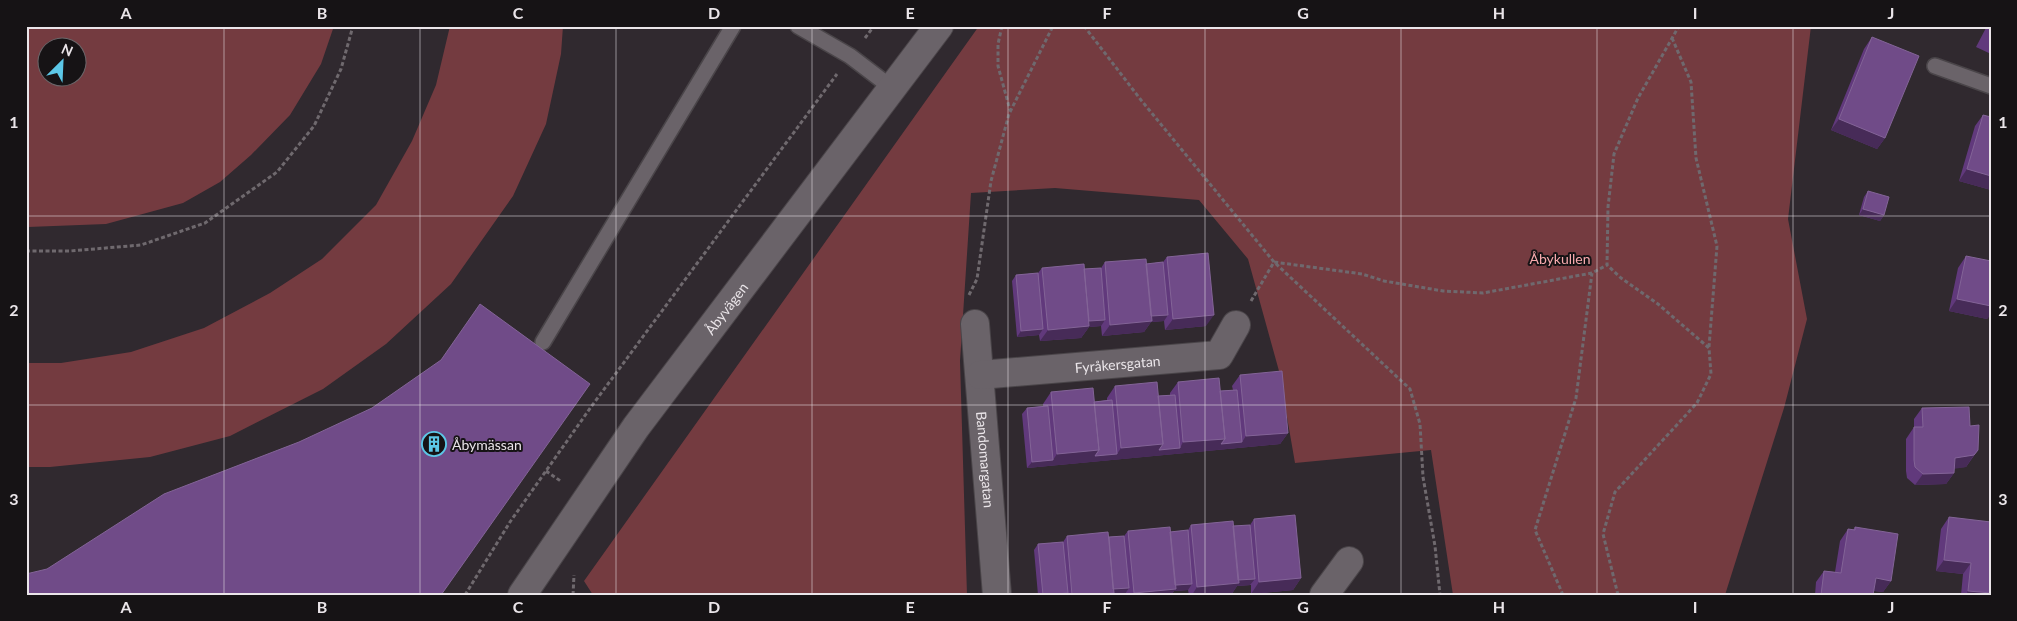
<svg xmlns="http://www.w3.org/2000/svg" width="2017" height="621" font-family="Lato,sans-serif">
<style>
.green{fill:#743b40;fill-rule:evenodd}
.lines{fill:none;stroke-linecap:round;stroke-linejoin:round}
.service-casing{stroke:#4a4549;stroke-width:18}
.minor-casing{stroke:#4a4549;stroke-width:30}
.tertiary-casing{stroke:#4a4549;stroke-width:30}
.path{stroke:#6f696e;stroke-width:3;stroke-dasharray:4 2.5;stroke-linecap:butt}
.service{stroke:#6a6369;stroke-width:15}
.minor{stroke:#6a6369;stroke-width:28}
.tertiary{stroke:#6a6369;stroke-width:28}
.wall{fill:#61397c}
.shaded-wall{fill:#472b58}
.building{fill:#704b88;stroke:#836497}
.grid{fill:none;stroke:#eae5e9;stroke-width:1;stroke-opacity:0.55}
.labels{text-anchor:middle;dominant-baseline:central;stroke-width:4;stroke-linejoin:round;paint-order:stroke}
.park-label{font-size:14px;fill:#f9abaf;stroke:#161315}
.street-label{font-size:14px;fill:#eae5e9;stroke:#161315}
.poi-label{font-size:14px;fill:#eae5e9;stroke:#161315;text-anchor:start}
.neatline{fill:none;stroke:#eae5e9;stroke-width:2}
.grid-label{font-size:16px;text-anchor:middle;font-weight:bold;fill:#eae5e9}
</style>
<rect width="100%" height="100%" fill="#30292f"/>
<path class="green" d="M26,26H334L321,64L290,115L251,155L220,182L183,203L106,224L28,227H26ZM48,48H78V78H48Z
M450,26H563L561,54L546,124L513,196L451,284L386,344L323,389L230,436L150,457L50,467H26V363H61L131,352L204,328L270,293L322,259L376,205L412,141L436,85Z
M979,26H1811L1788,219L1807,319L1784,408L1725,595H1453L1431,450L1295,463L1279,371L1248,259L1199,200L1055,188L971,193L960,361L967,595H593L584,581Z"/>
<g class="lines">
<defs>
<path id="service" d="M798,26L850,56L892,88
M1935,66L1991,86
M543,342L733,26"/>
<g id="minor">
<path id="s1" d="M975,324L997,595"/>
<path id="s2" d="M980,375L1219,355L1236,325"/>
<path d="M1324,595L1349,561"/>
</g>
<g id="tertiary">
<path id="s3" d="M522,595L636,427L939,26"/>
</g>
</defs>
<use href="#service" class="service-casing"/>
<use href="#minor" class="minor-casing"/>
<use href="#tertiary" class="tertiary-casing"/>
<path class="path" d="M1002,26L998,44V66L1010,110
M1084,26L1141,100L1274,262L1410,389L1420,424L1423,477L1435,546L1440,595
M865,38L874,26
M1672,38L1691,82L1696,158L1717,246L1709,347
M26,251H70L141,245L205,223L277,172L314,126L341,69L353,26
M969,295L977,279L991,181L1009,114L1053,26
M1251,301L1274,262L1362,274L1384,281L1443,291L1483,293L1592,273L1607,265
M546,471L562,482
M465,595L510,522L591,407L837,74
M573,595L574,575
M1563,595L1535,530L1576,398L1592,273
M1618,595L1603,534L1615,492L1697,403L1711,374L1709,348L1658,304L1621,278L1607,265L1608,207L1614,154L1638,98L1679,26"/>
<use href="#service" class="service"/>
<use href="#minor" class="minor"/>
<use href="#tertiary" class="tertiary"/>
</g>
<path class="wall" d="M1987,26H1991V54L1976,47Z
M1872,37L1885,138L1877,149L1831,130L1864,49Z
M1983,115L1991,190L1959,181L1975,126Z
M1868,191L1884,215L1880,221L1859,215L1864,197Z
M1966,256L1991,306V314L1987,319L1949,311L1958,268Z
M1167,257L1206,326L1165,330L1164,321L1151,322L1144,332L1102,336L1101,326L1089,327L1081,338L1040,341L1039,335L1017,337L1012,281L1016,275L1038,273L1042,268L1084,269L1101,268L1105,262L1146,264L1163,262Z
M1240,375L1288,433L1280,444L1027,468L1022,414L1027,408L1043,406V404L1051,392L1094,402L1107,400V398L1115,386L1158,396L1170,395V393L1178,382L1220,391L1233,390L1232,386Z
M1922,408L1970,426L1978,450L1966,467L1954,468V473L1946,484L1915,485L1907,478L1906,471V439L1914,427V419Z
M1949,517L1991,595H1961L1963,574L1936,571L1941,529Z
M1254,519L1301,578L1293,590L1251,594V585L1237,586L1231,595H1189L1188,590L1174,591L1171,595H1125V593L1113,595H1038L1034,550L1038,544L1063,542L1067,536L1109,537L1124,536L1128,531L1170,532L1188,530L1191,525L1233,526L1250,525Z
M1855,527L1891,581L1883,592L1874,591L1873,595H1815L1816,582L1824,571L1835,572L1840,541L1848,529L1853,530Z"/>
<path class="shaded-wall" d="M1839,119L1885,138L1877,149L1831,130Z
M1967,169L1991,176V190L1959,181Z
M1863,209L1884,215L1880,221L1859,215Z
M1957,299L1991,306V314L1987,319L1949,311Z
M1168,315L1164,321L1151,322L1144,332L1102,336L1110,325L1147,316Z
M1214,315L1206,326L1165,330L1173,319Z
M1105,320L1101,326L1089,327L1081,338L1040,341L1048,330L1085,321Z
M1043,329L1039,335L1017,337L1021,331Z
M1288,433L1280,444L1217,450L1221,444L1242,442L1246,436Z
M1225,439L1217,450L1091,462L1095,456L1117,454L1121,448L1163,444L1180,448L1183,442Z
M1099,450L1091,462L1027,468L1032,462L1053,460L1057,454Z
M1974,455L1966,467L1947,470L1955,458Z
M1954,473L1946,484L1915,485L1923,474Z
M1944,560L1971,563L1963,574L1936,571Z
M1301,578L1293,590L1251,594L1259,582Z
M1876,578L1891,581L1883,592L1868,590Z
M1255,579L1250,585L1237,586L1231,595H1192L1197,587L1234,580Z
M1192,584L1188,590L1174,591L1171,595H1133L1134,593L1171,586Z
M1129,588L1125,594L1092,595L1109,589Z
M1968,591L1991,593V595H1966Z"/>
<path class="building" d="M1872,37L1919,56L1885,138L1839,119Z
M1983,115L1991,117V176L1967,169Z
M1868,191L1889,197L1884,215L1863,209Z
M1208,253L1214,315L1173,319L1167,257Z
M1966,256L1991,261V306L1957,299Z
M1146,259L1152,321L1110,325L1105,262Z
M1163,262L1168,315L1151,316L1146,264Z
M1084,264L1089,326L1048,330L1042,268Z
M1101,268L1105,320L1089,321L1084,269Z
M1038,273L1043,329L1021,331L1016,275Z
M480,304L590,384L441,595H26V574L47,569L164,494L299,442L372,408L441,360Z
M1282,371L1288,433L1246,436L1240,375Z
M1219,378L1225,439L1183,442L1178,382Z
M1157,382L1163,444L1121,448L1115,386Z
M1093,388L1099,450L1057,454L1051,392Z
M1237,390L1242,442L1221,444L1225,439L1220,391Z
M1175,395L1180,448L1159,450L1163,444L1158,396Z
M1112,400L1117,454L1095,456L1099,450L1094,402Z
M1048,406L1053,460L1032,462L1027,408Z
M1969,407L1970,426L1979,425L1978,450L1974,455L1955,458L1954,473L1923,474L1915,467L1914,460V427H1923L1922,408Z
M1295,515L1301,578L1259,582L1254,519Z
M1949,517L1991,522V593L1968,591L1971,563L1944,560Z
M1233,521L1239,583L1197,587L1191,525Z
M1250,525L1255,579L1238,580L1233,526Z
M1170,527L1176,589L1134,593L1128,531Z
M1855,527L1898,534L1891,581L1876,578L1873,595H1821L1824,571L1841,573L1848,529L1855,530Z
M1188,530L1192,584L1175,585L1170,532Z
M1108,532L1114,593L1092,595H1072L1067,536Z
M1124,536L1129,588L1113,589L1109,537Z
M1063,542L1068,593L1043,595L1038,544Z"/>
<path class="grid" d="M224,26V595M420,26V595M616,26V595M812,26V595M1008,26V595M1205,26V595M1401,26V595M1597,26V595M1793,26V595M26,216H1991M26,405H1991"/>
<defs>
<symbol id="building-ring" viewBox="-11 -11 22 22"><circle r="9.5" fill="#161315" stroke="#5cc7e7" stroke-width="1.5"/><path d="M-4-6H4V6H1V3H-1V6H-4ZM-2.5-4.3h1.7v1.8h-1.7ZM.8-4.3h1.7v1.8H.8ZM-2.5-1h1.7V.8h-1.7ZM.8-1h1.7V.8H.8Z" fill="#5cc7e7"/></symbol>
</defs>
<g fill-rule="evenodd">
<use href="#building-ring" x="420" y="430" width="28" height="28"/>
</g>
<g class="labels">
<g class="park-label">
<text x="1560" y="258">Åbykullen</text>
</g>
<g class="street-label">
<text stroke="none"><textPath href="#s3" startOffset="352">Åbyvägen</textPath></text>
<text stroke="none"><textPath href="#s2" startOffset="138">Fyråkersgatan</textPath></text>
<text stroke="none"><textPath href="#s1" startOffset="136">Bandomargatan</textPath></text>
</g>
<g class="poi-label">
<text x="452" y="444">Åbymässan</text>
</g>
</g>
<rect width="2017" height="621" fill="none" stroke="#161315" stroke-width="55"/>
<g transform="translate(62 62) rotate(24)"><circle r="24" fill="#161315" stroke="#6b676a"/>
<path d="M0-4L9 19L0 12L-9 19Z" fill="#5cc7e7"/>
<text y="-8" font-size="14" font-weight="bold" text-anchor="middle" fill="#eae5e9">N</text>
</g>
<rect x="28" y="28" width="1962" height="566" class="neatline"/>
<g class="grid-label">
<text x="126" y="19">A</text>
<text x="322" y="19">B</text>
<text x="518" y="19">C</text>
<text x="714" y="19">D</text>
<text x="910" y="19">E</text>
<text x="1107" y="19">F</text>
<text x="1303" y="19">G</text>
<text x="1499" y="19">H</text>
<text x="1695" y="19">I</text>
<text x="1891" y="19">J</text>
<text x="14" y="128">1</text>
<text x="2003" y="128">1</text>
<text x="14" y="316">2</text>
<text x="2003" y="316">2</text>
<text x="14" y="505">3</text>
<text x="2003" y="505">3</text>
<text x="126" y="613">A</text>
<text x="322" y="613">B</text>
<text x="518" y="613">C</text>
<text x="714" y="613">D</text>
<text x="910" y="613">E</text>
<text x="1107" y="613">F</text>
<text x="1303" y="613">G</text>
<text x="1499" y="613">H</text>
<text x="1695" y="613">I</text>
<text x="1891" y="613">J</text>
</g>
</svg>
